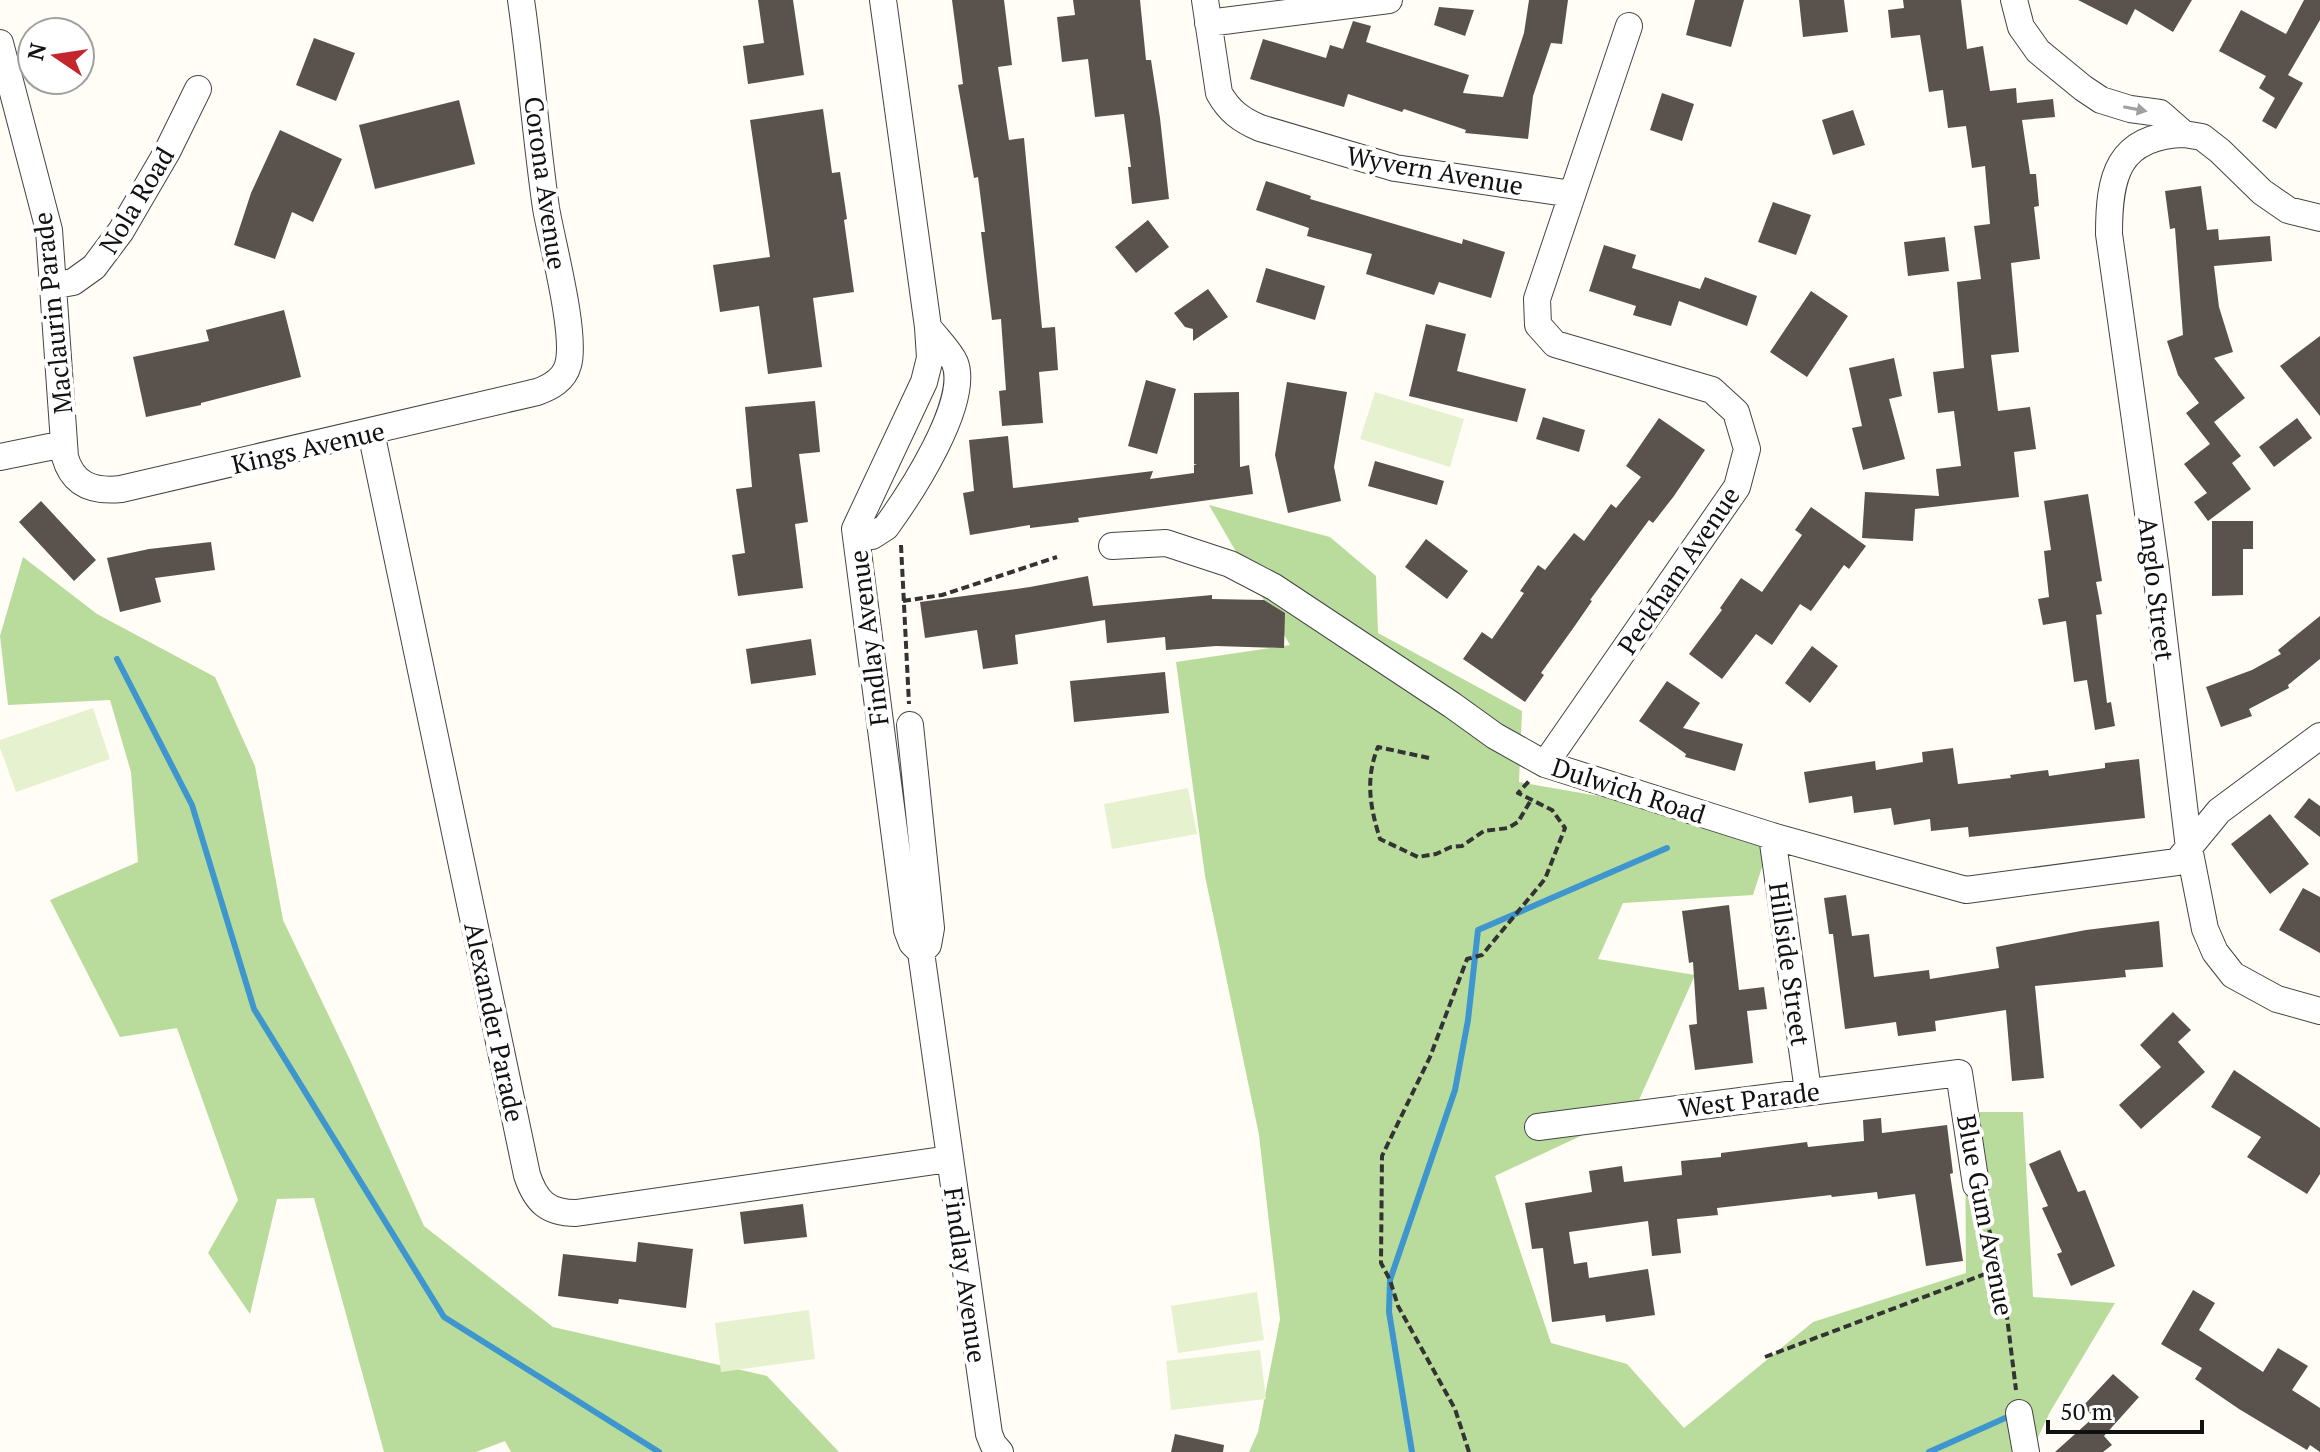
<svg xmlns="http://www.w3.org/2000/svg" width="2320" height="1452" font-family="'PT Serif',serif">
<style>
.forest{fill:#b9dc9c}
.pitch{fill:#e6f2cf}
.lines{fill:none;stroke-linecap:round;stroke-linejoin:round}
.stream{stroke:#3f96cf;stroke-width:6}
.building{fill:#5a524d}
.minor-casing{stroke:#444;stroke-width:28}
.path{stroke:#333;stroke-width:4;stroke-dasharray:8 4;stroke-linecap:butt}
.minor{stroke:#fff;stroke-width:26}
.oneway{fill:#a0a0a0}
.labels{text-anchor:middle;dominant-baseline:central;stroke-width:8;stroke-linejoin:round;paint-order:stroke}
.street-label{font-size:26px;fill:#111;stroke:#fff}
</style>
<rect width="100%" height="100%" fill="#fffdf5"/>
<path class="forest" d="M1209,505L1330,537L1376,576L1378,633L1522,711L1519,782L1775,827L1753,895L1623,903L1598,959L1695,975L1634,1111L1495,1176L1551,1343L1627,1364L1684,1428L1813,1322L1966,1273L1965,1112H2023L2033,1297L2115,1303L2050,1412L2031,1452H1249L1258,1432L1280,1319L1259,1135L1205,876L1176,662L1290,645Z
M23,557L97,614L215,677L255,766L283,920L350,1060L424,1226L553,1327L767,1376L839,1452H511L505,1441L476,1452H384L314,1198L277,1199L250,1314L208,1253L238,1200L177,1028L120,1037L50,900L138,862L131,772L110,700L8,705L0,636Z"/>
<path class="pitch" d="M1375,392L1464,419L1450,467L1360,439Z
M93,708L110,759L16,792L0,748V740Z
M1188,788L1197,834L1112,849L1104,804Z
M1257,1292L1264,1340L1178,1353L1171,1306Z
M809,1310L815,1359L721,1372L715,1323Z
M1260,1350L1266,1399L1171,1410L1166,1361Z"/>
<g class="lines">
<path class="stream" d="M117,659L192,805L254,1009L444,1317L659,1452
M1412,1452L1389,1312L1390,1280L1455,1090L1468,1020L1478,930L1667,848
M1929,1452L2012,1415"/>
</g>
<path class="building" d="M758,0H793L804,75L748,84L743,46L764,43Z
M952,0H1004L1012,65L998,67L1009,140L1024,138L1042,328L1055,327L1058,370L1039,372L1043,423L1002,426L999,391L1006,390L1001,319L992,320L981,232H985L978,177L974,178L958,85L963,84Z
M1073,0H1140L1146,60H1151L1160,118L1169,199L1132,204L1128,167H1131L1124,114L1095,117L1088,59L1062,62L1057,17L1075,15Z
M1529,0H1568L1562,44L1551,43L1533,96L1528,139L1465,133L1466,130L1404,109L1402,112L1348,94L1344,107L1250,79L1263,39L1326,58L1330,45L1343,49L1353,21L1371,26L1366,42L1469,75L1463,93L1503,97L1524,33Z
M1695,0H1744L1731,47L1686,35Z
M1799,0H1844L1848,32L1803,37Z
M1903,0H1961L1967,49L1983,46L1990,91L2016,88L2017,103L2053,99L2055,117L2022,120L2030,174H2036L2039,206L2034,207L2040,259L2011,263L2019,352L1991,355L1998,411L2030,407L2036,449L2014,452L2019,497L1915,509L1913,541L1862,538L1865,492L1939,496L1936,469L1961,466L1954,411L1938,413L1933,372L1964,368L1957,282L1981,279L1974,226L1990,224L1985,166L1972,168L1966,126L1948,128L1943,90L1929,92L1920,35L1891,38L1888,10L1904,8Z
M2078,0H2192L2173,32L2135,9L2127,25Z
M2304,0H2320V20L2288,75L2303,83L2276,129L2262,121L2275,98L2259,88L2266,76L2219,51L2241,10L2286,34Z
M1439,7L1474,10L1465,36L1434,25Z
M314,38L355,53L336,101L296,85Z
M1662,93L1694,104L1682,141L1650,130Z
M459,100L475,164L375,189L359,125Z
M823,109L832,173L840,172L847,219L844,220L854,292L813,298L822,367L768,374L759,306L720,312L713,265L770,257L750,120Z
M1853,110L1865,145L1833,155L1822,120Z
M280,130L342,159L313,222L292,212L275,259L234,245L251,193Z
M1266,181L1311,196L1310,199L1462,244L1463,239L1505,252L1491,298L1439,282L1434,295L1366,274L1372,254L1307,236L1309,228L1256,210Z
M2201,186L2207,230L2218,229L2219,240L2270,236L2272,261L2214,266L2219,307L2233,352L2214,358L2245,398L2214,422L2241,456L2232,463L2251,489L2208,521L2194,502L2207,493L2184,464L2210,444L2186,413L2199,403L2178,375L2167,341L2183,335L2175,228L2170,229L2165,191Z
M1773,202L1811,215L1796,255L1758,242Z
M1148,220L1169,247L1136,273L1115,247Z
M1945,237L1949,271L1908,276L1904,242Z
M1604,245L1636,255L1632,268L1700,289L1705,277L1757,296L1747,326L1679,301L1671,326L1633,315L1636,306L1589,291Z
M1266,268L1325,286L1315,320L1256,302Z
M1208,289L1228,317L1193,341V329L1185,327L1174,313Z
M1811,291L1848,316L1807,377L1770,352Z
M284,310L301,377L201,403V405L146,417L133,357L209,341L206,330Z
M1426,324L1466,334L1457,371L1526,389L1517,422L1409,396Z
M2320,336V416L2280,366Z
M1894,358L1902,396L1889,399L1905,459L1863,470L1852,428L1862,426L1849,368Z
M1146,380L1176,389L1157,454L1128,446Z
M1287,382L1347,392L1334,467L1341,501L1288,513L1275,455Z
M1239,392L1240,467L1249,465L1253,494L1078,518L1079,522L1030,528V525L970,535L963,493L974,491L969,440L1008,436L1013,488L1153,471L1150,479L1194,473V465H1197L1194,464V393Z
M815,401L820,452L799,454L808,522L795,524L803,588L738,596L732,555L745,553L736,489L752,487L745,407Z
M1543,417L1585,430L1579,452L1536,439Z
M1659,418L1705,450L1674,496L1653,523L1649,520L1590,600L1592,601L1574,627L1541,673L1544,675L1525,702L1463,659L1482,632L1492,639L1524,593L1520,591L1538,565L1545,570L1574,533L1584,541L1611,504L1616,508L1641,477L1626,466Z
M2297,418L2312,438L2274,467L2259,447Z
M1375,461L1444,481L1437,505L1368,486Z
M2088,494L2102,581L2096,582L2102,614L2096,615L2107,703L2111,702L2115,726L2095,730L2087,680L2074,682L2066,621L2043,625L2038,599L2049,597L2044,551L2051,550L2044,501Z
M41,501L96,560L74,581L19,522Z
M1811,507L1866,546L1849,569L1844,565L1811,611L1800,604L1772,645L1756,634L1722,679L1689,654L1722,610L1720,608L1741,578L1762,592L1802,535L1795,530Z
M2212,521H2253V549H2243V595L2212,596Z
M1426,539L1468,571L1447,599L1405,567Z
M211,542L215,570L155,578L161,602L120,612L107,558L149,549Z
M1088,576L1093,606L1212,595V599L1264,600L1285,613L1284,648L1216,646L1166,650L1165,637L1107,643L1105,620L1015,635L1018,664L983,669L977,630L925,638L920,602L1030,587Z
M2320,616V659L2288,685L2289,688L2249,709L2252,716L2221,727L2206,687L2252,670L2281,654L2278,650Z
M811,639L816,675L751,684L746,649Z
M1812,646L1838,666L1810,703L1785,683Z
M1165,672L1169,713L1074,722L1070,681Z
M1667,681L1700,703L1683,728L1743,744L1735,771L1685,757L1686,754L1639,721Z
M1953,748L1958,784L2011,778L2010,775L2048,770L2049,776L2105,768V763L2139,759L2145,818L1969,837L1968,827L1931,831L1930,819L1894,825L1891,808L1854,813L1852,796L1809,803L1804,772L1875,761L1876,770L1923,762L1922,752Z
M2309,798L2320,806V837L2294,817Z
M2270,814L2309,864L2270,894L2231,844Z
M2303,888L2320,897V953L2279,930Z
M1846,895L1852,936L1869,934L1874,977L1929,970L1930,979L1999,968L1996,947L2086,930L2159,921L2163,967L2125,970L2126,977L2035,986L2044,1078L2012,1081L2006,1010L1935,1021L1936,1031L1898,1036L1896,1022L1845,1029L1833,934H1829L1824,898Z
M1729,905L1739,990L1764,987L1767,1009L1747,1011L1753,1063L1695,1070L1689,1025L1697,1024L1693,962L1689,963L1682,911Z
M2173,1012L2191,1030L2178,1042L2205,1072L2141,1129L2119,1105L2161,1067L2140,1045Z
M2234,1070L2320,1128V1174L2307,1194L2247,1157L2261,1137L2211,1107Z
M1881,1118L1882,1133L1947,1125L1953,1173L1950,1174L1963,1261L1926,1266L1915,1194L1878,1199L1877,1192L1832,1197L1831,1195L1717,1208L1718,1215L1677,1219L1681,1253L1652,1256L1648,1221L1569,1232L1574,1264L1587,1262L1589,1278L1648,1269L1655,1315L1606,1322L1605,1315L1552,1322L1543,1248L1532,1249L1525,1203L1592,1192L1589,1171L1622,1166L1624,1182L1682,1175L1681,1161L1721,1157V1153L1807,1142L1808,1147L1864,1141L1863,1120Z
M2060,1150L2078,1192L2085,1190L2115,1266L2071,1286L2057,1254L2062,1252L2042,1208L2048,1206L2029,1164Z
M803,1204L807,1237L744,1244L740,1212Z
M638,1242L693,1249L686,1308L619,1299L618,1304L558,1296L563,1254L636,1262Z
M2193,1290L2215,1303L2199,1330L2263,1372L2278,1348L2308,1366L2292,1390L2320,1408V1452L2310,1445L2307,1450L2239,1409L2195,1379L2202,1368L2161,1344Z
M2113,1374L2139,1397L2104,1436L2112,1445L2103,1452H2055L2094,1417L2083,1406Z
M1175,1434L1224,1445L1223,1452H1171Z"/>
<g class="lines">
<defs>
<path id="minor" d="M883,0L928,327L930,358L924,382L855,529L907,930L912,943L921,952L989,1434L993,1444L1000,1452
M1205,0L1219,93C1229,111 1241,120 1260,128L1395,168L1572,194
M2014,0L2021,27L2038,51L2083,88L2101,100L2130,109L2160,113L2184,134L2202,137L2220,151L2262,192L2288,210L2320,218
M1208,23L1389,0
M0,43L49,230L65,457C73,485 93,492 121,489L537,392C551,387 564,380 568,365C577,335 552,243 546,208C536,139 531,69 521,0
M2184,134C2117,136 2109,177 2109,234L2155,563L2189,848L2205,929L2215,952L2233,975L2277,999L2320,1011
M51,286L73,282L94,267L121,231L167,152L198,89
M371,432L527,1175C536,1202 548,1213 576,1213L949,1159
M0,457L64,444
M855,529L872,536L886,527C910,494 970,403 955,363C950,351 936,338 928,327
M1112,546L1166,543L1230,564L1274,587L1452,705L1495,736L1545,764L1772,836L1966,890L2177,862L2219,811L2320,736
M910,725L931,928L928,945L921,952
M1545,764L1737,487L1747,449L1736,412L1712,390L1555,344L1538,325L1537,299L1629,26
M1772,836L1808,1091
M1538,1127L1959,1073L1976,1185
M2019,1413L2026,1452"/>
</defs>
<use href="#minor" class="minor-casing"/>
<path class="path" d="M901,545L909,704
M903,601L942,595L1057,557
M1429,758L1378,747C1365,779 1370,807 1380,839L1418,857L1436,854L1451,847L1462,846L1484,831L1508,828L1518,822L1531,800
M1982,1207L2001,1268L2016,1390
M1765,1357L2001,1268
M1469,1452L1455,1409L1398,1306L1390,1280L1381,1263L1382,1156L1430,1057L1467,959L1482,955L1545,879L1565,828L1552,810L1518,793L1530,780"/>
<use href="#minor" class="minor"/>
</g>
<defs><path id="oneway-solid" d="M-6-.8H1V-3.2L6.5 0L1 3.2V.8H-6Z" transform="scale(2)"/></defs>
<use class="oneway" href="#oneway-solid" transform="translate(2135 109) rotate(11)"/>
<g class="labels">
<g class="street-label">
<text transform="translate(1435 170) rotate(10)">Wyvern Avenue</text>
<text transform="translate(546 183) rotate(82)">Corona Avenue</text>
<text transform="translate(136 200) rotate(-59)">Nola Road</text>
<text transform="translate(52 313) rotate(-96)">Maclaurin Parade</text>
<text transform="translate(308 447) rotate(-13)">Kings Avenue</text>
<text transform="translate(1678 570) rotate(-56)">Peckham Avenue</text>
<text transform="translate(2157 589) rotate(83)">Anglo Street</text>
<text transform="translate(868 638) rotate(-97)">Findlay Avenue</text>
<text transform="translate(1629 790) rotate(18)">Dulwich Road</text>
<text transform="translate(1790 964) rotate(82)">Hillside Street</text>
<text transform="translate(495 1022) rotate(78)">Alexander Parade</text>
<text transform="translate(1749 1099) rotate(-7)">West Parade</text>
<text transform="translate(1986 1215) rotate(79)">Blue Gum Avenue</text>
<text transform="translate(966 1275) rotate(82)">Findlay Avenue</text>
</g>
</g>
<g transform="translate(56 56) rotate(283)"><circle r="38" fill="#ffffff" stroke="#a0a0a0" stroke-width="2"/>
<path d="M0-6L14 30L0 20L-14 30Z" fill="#c4262e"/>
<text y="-12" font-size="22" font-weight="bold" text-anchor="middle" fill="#111111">N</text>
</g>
<path d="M2048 1420v12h154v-12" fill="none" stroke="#111111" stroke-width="4"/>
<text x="2060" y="1420" font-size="24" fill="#111111" stroke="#ffffff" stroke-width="6" paint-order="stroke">50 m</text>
</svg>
